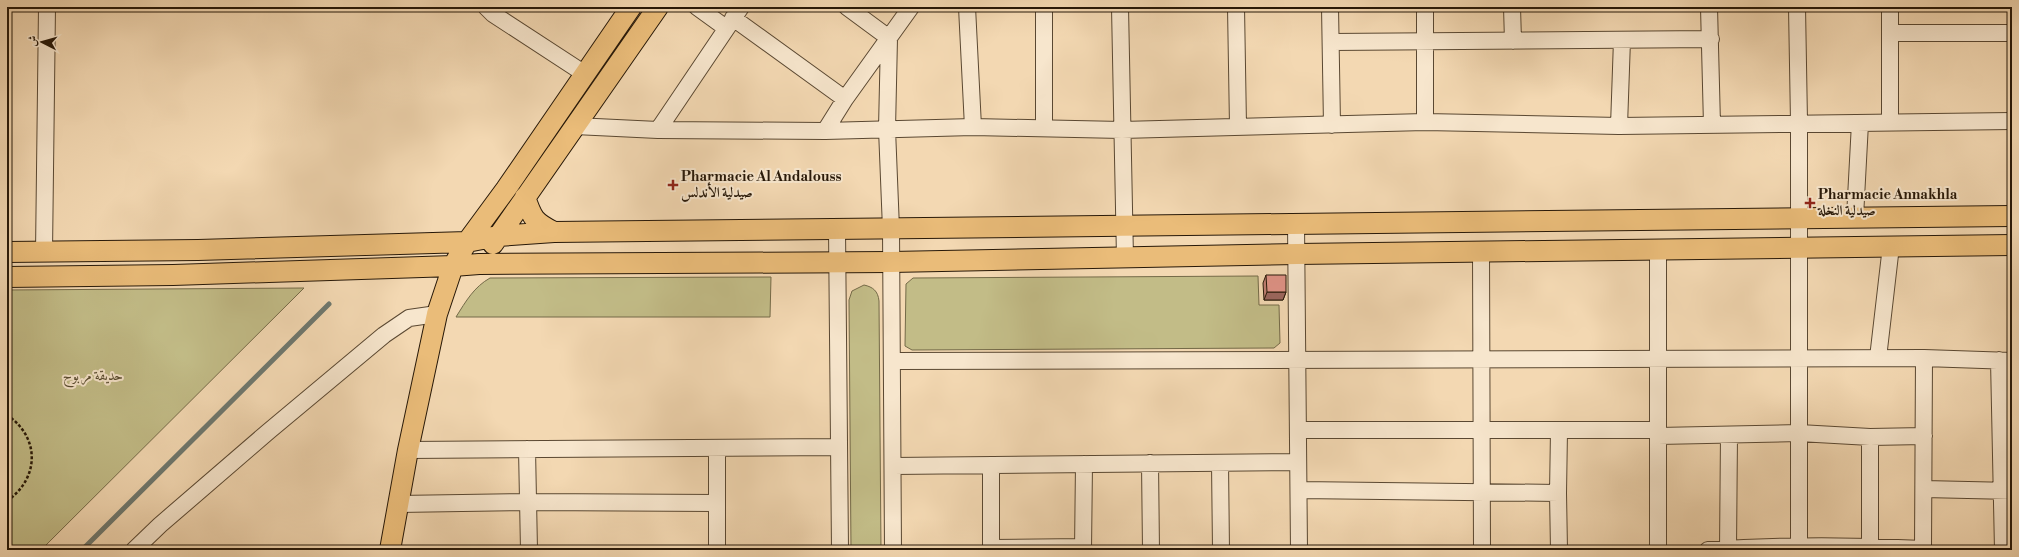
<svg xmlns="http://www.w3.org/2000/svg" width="2019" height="557" font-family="'Libre Bodoni',Amiri,serif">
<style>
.green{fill:#c2bc87;stroke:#746a48}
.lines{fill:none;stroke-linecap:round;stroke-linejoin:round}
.stream{stroke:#6e786f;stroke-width:5}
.minor-casing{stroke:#5a4832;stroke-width:18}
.major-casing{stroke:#271808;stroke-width:22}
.path{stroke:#271808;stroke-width:2.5;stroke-dasharray:3 2;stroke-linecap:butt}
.minor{stroke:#f7e6cd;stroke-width:16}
.major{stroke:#eabc79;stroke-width:20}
.wall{fill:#c07e73;stroke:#271808}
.shaded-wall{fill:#9c665e;stroke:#271808}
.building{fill:#df9286;stroke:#271808}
.poi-dot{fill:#8f2418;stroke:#f7e6cd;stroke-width:1.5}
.labels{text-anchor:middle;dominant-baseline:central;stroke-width:4;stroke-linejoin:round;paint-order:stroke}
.poi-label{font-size:14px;font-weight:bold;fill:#271808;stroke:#f7e6cd;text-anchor:start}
.park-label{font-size:14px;font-style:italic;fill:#56492e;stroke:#f7e6cd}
</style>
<rect width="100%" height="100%" fill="#f3d8b2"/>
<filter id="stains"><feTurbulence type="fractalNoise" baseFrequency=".005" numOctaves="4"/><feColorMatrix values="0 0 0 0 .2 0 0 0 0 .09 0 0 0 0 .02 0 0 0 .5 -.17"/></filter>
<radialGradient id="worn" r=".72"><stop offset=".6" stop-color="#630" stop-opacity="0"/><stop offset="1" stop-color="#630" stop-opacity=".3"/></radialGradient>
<path class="green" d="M1258,276L1259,305H1279L1280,343L1274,348L912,350L905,346L906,284L913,278Z
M771,277L770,317H456C466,301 474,287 490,278Z
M864,285C873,287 878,291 879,301L881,550H851L849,300L852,291Z
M304,288L41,550H7V290Z"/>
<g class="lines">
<path class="stream" d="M82,550L329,304"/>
<defs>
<path id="minor" d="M486,7L493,14L585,74
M697,7L726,28
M847,7L889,38L887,129L891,229L893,550
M967,7L973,127
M1120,7L1125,258
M1236,7L1238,126
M1330,7L1332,125
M1425,7V122
M1512,7L1513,41
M1709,7L1712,125
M1797,7L1799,122V550
M1890,7V123
M733,18L845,99
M1891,33H2012
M1331,42L1711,39
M575,126L658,130L825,131L973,127L1122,130L1425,122L1619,126L2012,121
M1619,126L1622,40
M1044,128V7
M658,130L741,7
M825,131L845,99L911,7
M1855,217L1860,123
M1296,223L1299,550
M837,229L840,550
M44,252L47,7
M1481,252L1482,550
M1878,358L1891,246
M1999,360L2003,550
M892,361L1924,358L2012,361
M1298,430H1658
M1658,436L1799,433L1870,437L1924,436
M1870,437V546
M717,448V550
M527,449L529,550
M408,450L839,447
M1150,463L1151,550
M1220,463L1221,550
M893,466L1298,462
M1924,489L2012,491
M1299,490L1558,493L1559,550
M1558,493L1559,431
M398,504L528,502L717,503
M991,548L1083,547
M1728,549L1729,435
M134,550L160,525L269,431L384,335L409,318L437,314
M991,550V465
M1083,550L1084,464
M1658,550V249
M1708,550C1780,545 1851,545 1923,549
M1923,550L1924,358"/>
<path id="major" d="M525,197C532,218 534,222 554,232
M493,244L658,7
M7,252L198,250L467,242L498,236L554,232L2012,216
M7,277L173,275L453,266L479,264L891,262L1297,254L2012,245
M390,550L408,450L437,314L453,266L467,242L506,189L631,7"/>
</defs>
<use href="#minor" class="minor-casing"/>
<use href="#major" class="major-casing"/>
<path class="path" d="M7,415C40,437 40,478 7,501"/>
<use href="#minor" class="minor"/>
<use href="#major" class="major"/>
</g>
<path class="wall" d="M1266,275L1286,292L1283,300H1264L1263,283Z"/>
<path class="shaded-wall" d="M1267,292H1286L1283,300H1264Z"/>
<path class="building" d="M1266,275H1286V292H1267Z"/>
<g class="poi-dot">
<path d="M671 179h4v4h4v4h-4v4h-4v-4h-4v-4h4z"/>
<path d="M1808 197h4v4h4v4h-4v4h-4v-4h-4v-4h4z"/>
</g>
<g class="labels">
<g class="poi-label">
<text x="681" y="177">Pharmacie Al Andalouss<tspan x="681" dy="16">صيدلية الأندلس</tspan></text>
<text x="1818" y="195">Pharmacie Annakhla<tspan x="1818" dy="16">صيدلية النخلة</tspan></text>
</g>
<g class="park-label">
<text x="93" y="376">حديقة مربوح</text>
</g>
</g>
<rect width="2019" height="557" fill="none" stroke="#f3d8b2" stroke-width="24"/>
<rect x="8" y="8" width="2003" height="541" fill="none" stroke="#271808" stroke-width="2"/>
<rect x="12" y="12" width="1995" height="533" fill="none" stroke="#271808"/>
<g transform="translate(42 42) rotate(276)" stroke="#f7e6cd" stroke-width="3" paint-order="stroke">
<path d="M0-3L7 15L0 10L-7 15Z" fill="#271808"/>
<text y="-6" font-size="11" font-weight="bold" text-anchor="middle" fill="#271808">ش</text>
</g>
<rect width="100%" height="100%" filter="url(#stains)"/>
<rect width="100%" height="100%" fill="url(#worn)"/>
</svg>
